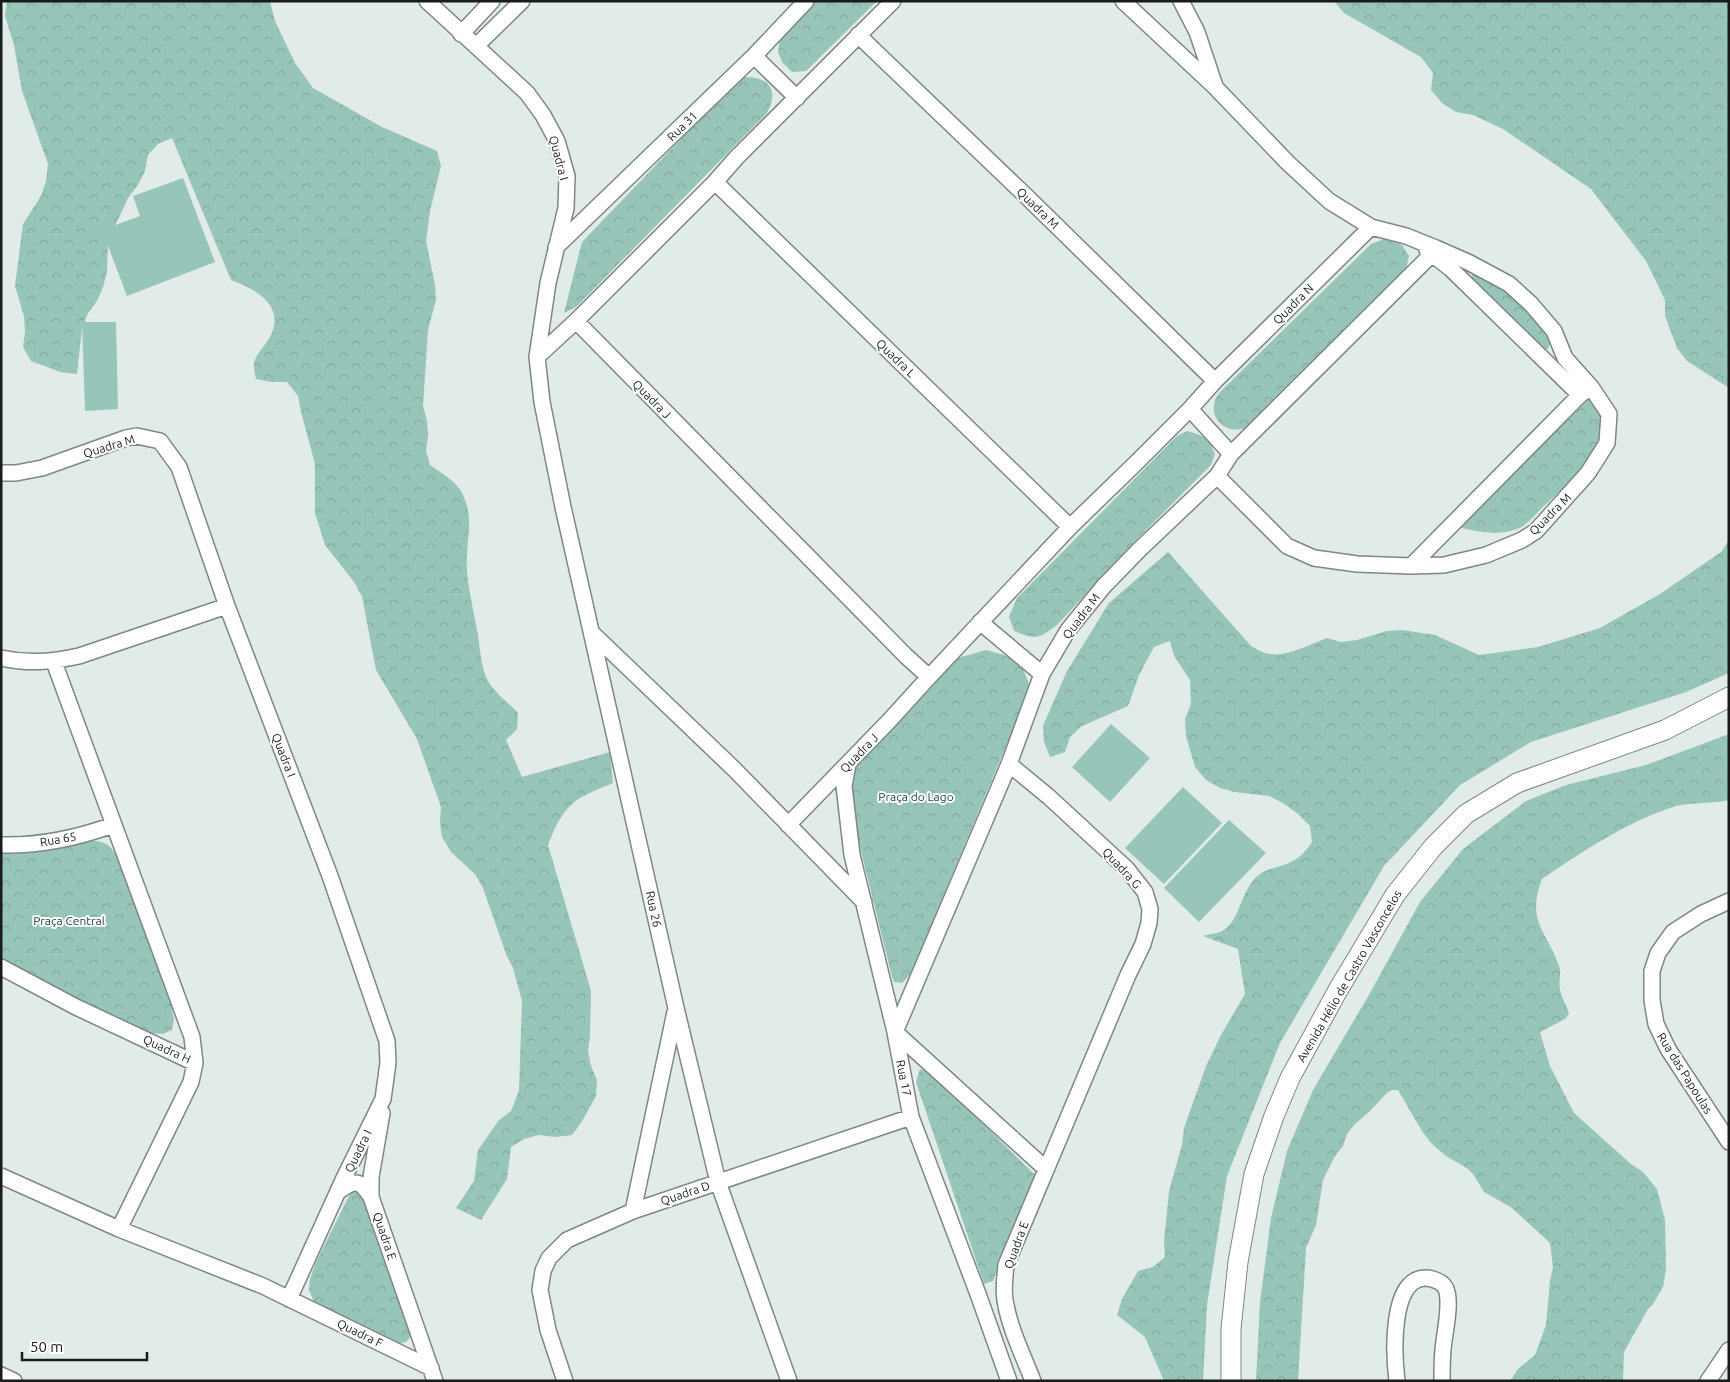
<svg xmlns="http://www.w3.org/2000/svg" width="1730" height="1382" font-family="Ubuntu,sans-serif">
<style>
.forest{fill:url(#forest-crowns)}
.garden{fill:#98c5b9}
.lines{fill:none;stroke-linecap:round;stroke-linejoin:round}
.minor-casing{stroke:#7f8785;stroke-width:18}
.tertiary-casing{stroke:#7f8785;stroke-width:21}
.minor{stroke:#fff;stroke-width:15}
.tertiary{stroke:#fff;stroke-width:19}
.labels{text-anchor:middle;dominant-baseline:central;stroke-width:4;stroke-linejoin:round;paint-order:stroke}
.street-label{font-size:12px;fill:#191c1b;stroke:#fff}
.park-label{font-size:12px;fill:#1a3f37;stroke:#fff}
</style>
<defs>
<pattern id="forest-crowns" width="20" height="18" patternUnits="userSpaceOnUse" patternTransform="scale(1.25)"><rect width="20" height="18" fill="#98c5b9"/><path d="M2 6a3 3 0 1 1 6 0M12 15a3 3 0 1 1 6 0" fill="none" stroke="#82a99e"/></pattern>
</defs>
<rect width="100%" height="100%" fill="#e1ebe8"/>
<path class="forest" d="M7,1H270L275,21L295,63L313,88L382,127L437,151L441,166L430,211L426,241L435,285L436,300L428,330L424,391L423,406L427,421L428,435L426,451L430,465C442,474 457,481 463,495C473,517 468,533 467,555C465,579 474,611 478,635C480,650 481,665 487,679C494,693 508,702 518,713L517,729L506,740L522,777L610,752L613,783C573,799 564,804 548,845L591,991L590,1036L588,1051L591,1066L597,1080L596,1096L581,1123L572,1135L556,1137L539,1135L524,1139L511,1147L507,1179L481,1220L456,1208L474,1181L478,1150L499,1120L511,1111L519,1091L522,1001L513,968L506,954L483,888L475,874L451,852L442,837L440,822L441,807L417,739L376,670L362,596L354,582L325,545L315,513V464L301,412L298,396L287,382H271L256,379C255,374 253,367 254,363C256,353 267,344 271,335C285,304 255,289 231,280L172,138L158,144L148,155L145,171L138,185L128,198L108,241L107,272L103,287L97,301L88,313L82,328L77,374L60,372L31,361L23,347L25,331L24,316L15,286L23,224L41,196L46,181L48,164L22,91L14,45L5,16Z
M816,1H877L806,71L792,72L782,62L778,52L780,38Z
M1334,1H1729V388L1687,361L1677,348L1665,316V300L1646,261L1591,189L1503,129L1473,115L1456,112L1442,103L1431,90L1433,73L1421,57L1344,13Z
M745,77C770,77 779,90 767,113L576,307L564,313L582,242L705,114Z
M1384,239L1402,245L1409,256L1406,269L1248,427C1223,438 1203,412 1220,392L1371,244Z
M1473,273L1511,292L1552,338L1548,349H1539L1470,279Z
M1590,398C1625,435 1572,479 1546,504C1538,511 1528,525 1517,529C1498,536 1477,532 1458,527Z
M1187,431C1203,435 1209,438 1215,454L1211,465L1138,538L1057,625C1039,639 1035,640 1014,631L1009,617L1017,598L1177,436Z
M1729,540V673L1686,692L1531,742L1460,785L1384,866L1280,1043L1227,1176L1207,1305L1203,1381H1164L1145,1337L1117,1315L1122,1299L1138,1271L1153,1267L1165,1257L1164,1241L1169,1191L1182,1145L1184,1128L1206,1066L1221,1035L1245,994L1238,949L1203,936C1209,934 1217,934 1222,931C1241,922 1240,888 1260,874C1269,868 1280,867 1289,863C1299,859 1306,851 1312,842L1310,826L1297,813L1283,803L1269,796L1235,792L1220,788L1206,780L1195,767L1186,736L1185,719L1191,704L1190,680L1174,656L1170,641L1154,647L1139,675L1128,706L1082,726L1070,737L1065,752L1050,757L1044,742L1043,726L1067,671L1109,603L1168,552L1251,646C1255,648 1261,652 1265,653C1285,659 1309,644 1327,638L1341,642L1357,640L1387,631L1402,630L1435,635L1479,655L1538,647L1600,628L1660,594L1721,552Z
M986,650C1015,658 1022,658 1030,689L910,975L902,983L894,982L892,977L859,843L851,788L853,771L910,711L958,658Z
M1729,734V800C1712,804 1693,802 1676,806C1628,821 1583,851 1542,879C1526,922 1546,929 1559,966C1562,973 1558,981 1560,989C1561,998 1567,1005 1569,1014L1565,1019L1540,1032L1550,1066L1574,1113L1631,1164L1643,1172L1657,1189L1665,1220L1666,1269L1663,1287L1653,1304L1648,1309L1624,1352L1623,1381H1510L1518,1369L1535,1355L1546,1325L1550,1281L1553,1267L1550,1243L1512,1208L1484,1192L1473,1174L1468,1169L1446,1156L1431,1143L1422,1131L1398,1090H1392L1387,1093L1369,1112L1355,1124L1347,1134L1343,1146L1335,1156L1323,1180L1316,1225L1306,1248L1298,1381H1256L1260,1302L1271,1218L1287,1151L1313,1090L1370,993L1420,902L1463,849L1526,801L1566,785L1646,765Z
M87,840C107,841 111,845 120,862L170,1000L174,1019L172,1030L163,1034L148,1033L100,1013L1,963V851Z
M920,1069L931,1072L1035,1175L993,1281L984,1284L916,1082Z
M353,1188L365,1193L411,1324C411,1335 411,1345 396,1343L314,1302L309,1290L310,1279L316,1262Z"/>
<path class="garden" d="M183,178L215,262L127,296L102,230L140,216L133,196Z
M82,322H116L118,409L85,411Z
M1111,724L1150,758L1110,802L1072,767Z
M1183,787L1222,823L1164,884L1125,848Z
M1229,820L1266,853L1199,922L1164,888Z"/>
<g class="lines">
<defs>
<path id="minor" d="M427,1L527,93L543,115L557,141L567,176L566,208L548,283L537,357L542,402L563,507L676,1008L718,1182L789,1381
M1123,1L1215,87L1287,162L1329,201L1371,227L1406,236L1436,248L1468,262L1509,284L1531,304L1554,331L1565,358L1591,387L1609,414L1607,443L1588,473L1536,531L1522,540L1486,555L1444,565L1411,566L1357,564L1314,558L1287,546L1217,476
M1181,1L1197,32L1215,86
M461,34L492,1
M858,35L1025,195L1215,381
M476,46L522,1
M754,56L797,98
M715,182L1070,527
M556,247L754,56L806,1
M1427,250L1451,269L1580,395
M576,321L906,656L929,677
M537,357L576,321L715,182L737,157L893,1
M1190,409L1231,454
M1,473H16L42,468L126,438L137,436L160,441L179,467L227,606L330,876L387,1041L388,1063L383,1099L344,1178L289,1299
M1411,566L1580,395L1591,387
M980,622L1042,674
M593,634L734,769L864,902
M1,658C29,664 51,662 79,656L227,606
M54,662L192,1037L195,1063L191,1082L119,1229
M848,764L844,786L852,855L895,1032L911,1117L978,1294L1009,1381
M1009,764L1049,797L1127,869L1145,892L1150,909L1149,923L1143,944L1128,975L1006,1265C1005,1276 1003,1288 1005,1300C1009,1327 1023,1355 1033,1381
M788,825L889,721L929,677L1070,527L1136,463L1190,409L1215,381L1371,227
M1,845C40,846 77,838 113,825
M1729,901L1701,914L1673,932L1658,953L1652,971V1000L1656,1024L1668,1049L1729,1142
M1,967L76,1007L195,1063
M382,1113L371,1177V1197L435,1381
M1046,1169L895,1032L1009,764L1042,674L1068,630L1104,586L1140,549L1217,476L1231,454L1432,254
M1,1176L119,1229L263,1286L431,1368
M339,1191C355,1179 360,1180 371,1197
M633,1211L675,1012
M1,1375L14,1381
M565,1381L548,1330L540,1290L543,1271L549,1258L567,1240L633,1211L911,1117
M1397,1381C1394,1357 1389,1276 1427,1278C1434,1279 1443,1282 1446,1289C1452,1304 1444,1334 1443,1350C1442,1360 1442,1371 1442,1381
M1708,1381L1729,1350"/>
<path id="tertiary" d="M1231,1381V1329L1238,1262L1254,1174L1274,1116L1290,1078L1338,990L1395,895L1433,847L1466,814L1517,783L1665,730L1729,697"/>
</defs>
<use href="#minor" class="minor-casing"/>
<use href="#tertiary" class="tertiary-casing"/>
<use href="#minor" class="minor"/>
<use href="#tertiary" class="tertiary"/>
</g>
<g class="labels">
<g class="street-label">
<text transform="translate(682 126) rotate(-44)">Rua 31</text>
<text transform="translate(559 158) rotate(75)">Quadra I</text>
<text transform="translate(1038 208) rotate(44)">Quadra M</text>
<text transform="translate(1293 304) rotate(-45)">Quadra N</text>
<text transform="translate(896 358) rotate(44)">Quadra L</text>
<text transform="translate(652 399) rotate(45)">Quadra J</text>
<text transform="translate(109 446) rotate(-17)">Quadra M</text>
<text transform="translate(1550 514) rotate(-45)">Quadra M</text>
<text transform="translate(1081 616) rotate(-53)">Quadra M</text>
<text transform="translate(859 753) rotate(-46)">Quadra J</text>
<text transform="translate(284 755) rotate(69)">Quadra I</text>
<text transform="translate(58 839) rotate(-10)">Rua 65</text>
<text transform="translate(1122 868) rotate(47)">Quadra G</text>
<text transform="translate(654 909) rotate(78)">Rua 26</text>
<text transform="translate(1349 976) rotate(-60)">Avenida Hélio de Castro Vasconcelos</text>
<text transform="translate(167 1049) rotate(25)">Quadra H</text>
<text transform="translate(1685 1073) rotate(58)">Rua das Papoulas</text>
<text transform="translate(904 1078) rotate(79)">Rua 17</text>
<text transform="translate(358 1151) rotate(-64)">Quadra I</text>
<text transform="translate(685 1193) rotate(-19)">Quadra D</text>
<text transform="translate(385 1236) rotate(71)">Quadra E</text>
<text transform="translate(1016 1245) rotate(-70)">Quadra E</text>
<text transform="translate(360 1333) rotate(26)">Quadra F</text>
</g>
<g class="park-label">
<text x="916" y="796">Praça do Lago</text>
<text x="69" y="920">Praça Central</text>
</g>
</g>
<rect width="1730" height="1382" fill="none" stroke="#191c1b" stroke-width="5"/>
<path d="M22 1352v8h125v-8" fill="none" stroke="#191c1b" stroke-width="2.5"/>
<text x="30" y="1352" font-size="15" fill="#191c1b" stroke="#ffffff" stroke-width="4" paint-order="stroke">50 m</text>
</svg>
